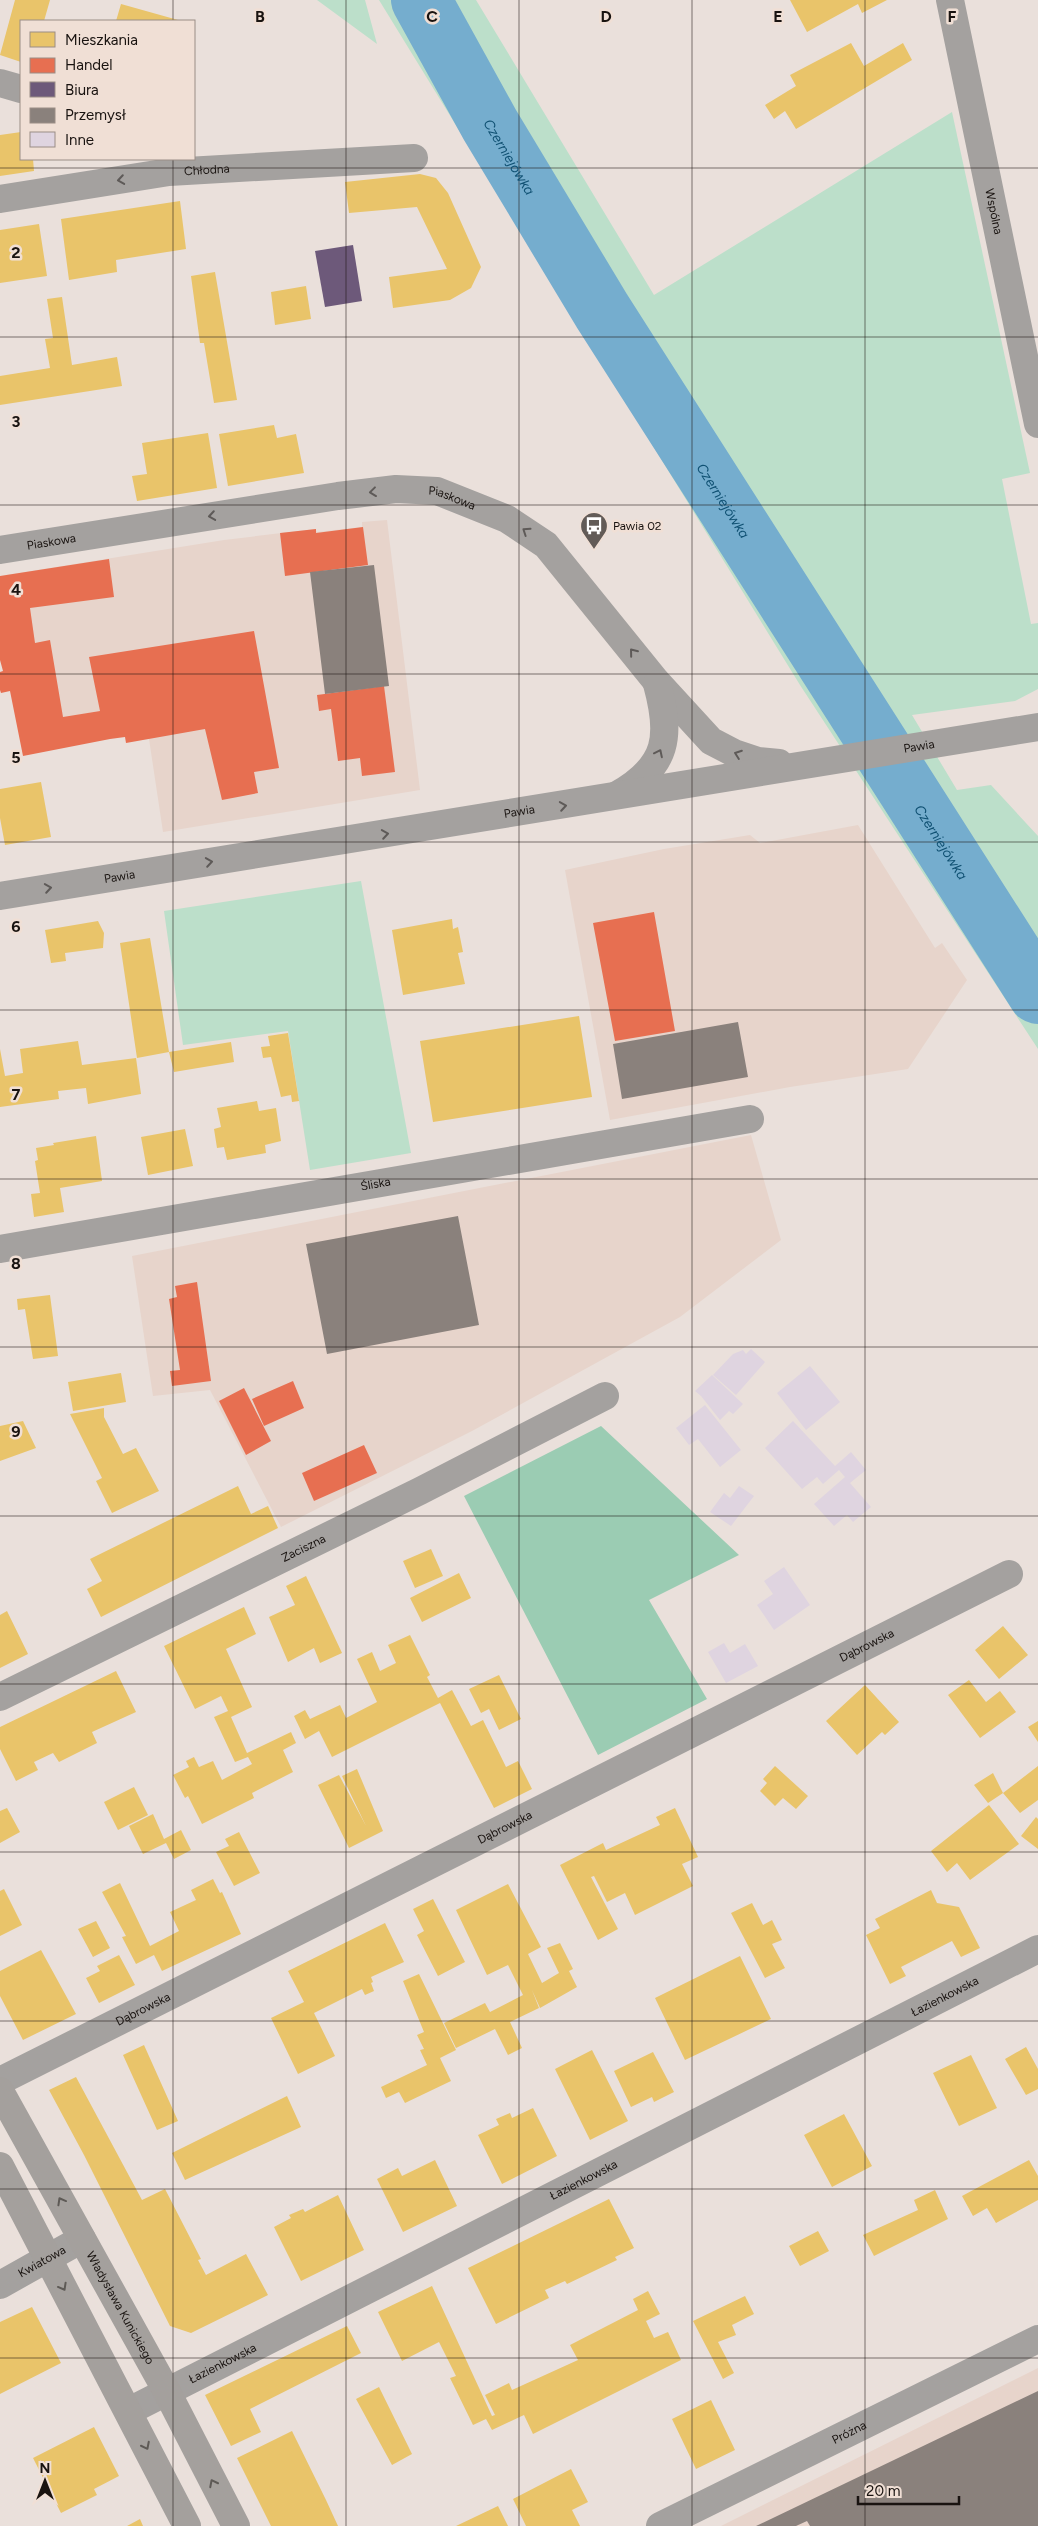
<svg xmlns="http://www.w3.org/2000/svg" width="1038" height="2526" font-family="Figtree,sans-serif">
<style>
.built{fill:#e7d4cb}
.green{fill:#bcdfca}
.forest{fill:#9bccb3}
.homes{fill:#e9c46a}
.shops{fill:#e76f51}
.offices{fill:#6d597a}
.industry{fill:#8a817c}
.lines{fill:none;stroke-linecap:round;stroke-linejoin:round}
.river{stroke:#75adce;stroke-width:60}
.building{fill:#dfd4e0}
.minor{stroke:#a4a19f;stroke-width:28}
.secondary{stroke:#a4a09d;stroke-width:28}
.oneway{stroke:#5e5a58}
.oneway2{stroke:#5e5a56}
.grid{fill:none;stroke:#191310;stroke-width:1;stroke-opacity:0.55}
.labels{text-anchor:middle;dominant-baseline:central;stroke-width:5;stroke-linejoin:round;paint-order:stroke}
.street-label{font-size:12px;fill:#191310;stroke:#f0dfd5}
.poi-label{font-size:12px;fill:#191310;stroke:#f0dfd5;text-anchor:start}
.water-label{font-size:14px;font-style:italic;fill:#105173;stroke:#f0dfd5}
.grid-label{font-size:16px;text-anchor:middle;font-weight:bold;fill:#191310;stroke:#f0dfd5;stroke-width:5;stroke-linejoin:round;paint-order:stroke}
</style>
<rect width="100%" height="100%" fill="#eae0db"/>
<path class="built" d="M387,520L420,790L163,832L149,739L121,707L29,724L6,575L224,540L315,529L317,532L362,527V522Z
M858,825L935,948L942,943L967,980L908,1069L790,1087L610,1120L565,870L664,849L750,835L760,843Z
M751,1135L781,1240L680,1317L472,1431L281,1527L210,1390L153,1396L132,1256Z
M1038,2368V2526H721Z"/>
<path class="green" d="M317,0H365L377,44Z
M379,0H476L654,295L952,112L1030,473L1002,479L1031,624L1038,623V689L1015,701L912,715L957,790L991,785L1038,836V1049L800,685Z
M361,881L411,1153L310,1170L288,1031L183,1045L164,911Z"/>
<path class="forest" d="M601,1426L739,1555L649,1600L707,1699L598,1755L464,1496Z"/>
<path class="homes" d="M15,0H50L44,21H21V62L0,55Z
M790,0H887L862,13L858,4L807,32Z
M121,4L178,20L116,21Z
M851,43L864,66L903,43L912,60L796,129L785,111L774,119L765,105L796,86L790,75Z
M21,132V159H33L34,171L0,176V135Z
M420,174L436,178L448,193L481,267L471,288L450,300L393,308L389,277L447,269L417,207L349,213L345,182Z
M180,201L186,249L116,260L117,272L69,280L61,219Z
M39,224L47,276L0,283V230Z
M215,272L237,400L214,403L204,343H200L191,276Z
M306,286L311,319L275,325L271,292Z
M62,297L72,365L117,357L122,386L0,405V376L50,368L45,339L53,338L47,299Z
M274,425L277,438L296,434L304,473L228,486L219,434Z
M208,433L217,488L137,501L132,476L147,474L142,443Z
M41,782L51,837L5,845L0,818V789Z
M452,919L453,929L458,927L463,952L458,953L465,984L403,995L392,930Z
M98,921L104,933L103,948L65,953L66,961L51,963L45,930Z
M150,938L169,1052L231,1042L234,1062L174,1072L169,1052L137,1058L120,943Z
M579,1016L592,1097L433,1122L420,1041Z
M288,1033L299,1101L292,1102L291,1095L281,1097L271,1057L263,1058L261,1047L270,1046L268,1036Z
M78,1041L82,1065L136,1058L141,1094L88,1104L86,1088L58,1091L59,1099L0,1107V1049L5,1076L23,1073L20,1049Z
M257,1101L259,1111L276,1108L281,1141L265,1145L266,1153L227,1160L224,1147L217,1148L214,1129L221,1127L217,1108Z
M185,1129L193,1166L148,1175L141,1137Z
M96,1136L102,1181L60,1188L64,1212L34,1217L31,1194L40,1193L35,1161L38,1160L36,1148L54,1145L53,1143Z
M50,1295L58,1356L33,1359L25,1309L18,1310L17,1299Z
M121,1373L126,1402L73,1411L68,1382Z
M104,1408V1417L123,1454L136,1448L159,1491L112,1513L96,1481L102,1478L70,1414Z
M23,1421L36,1448L0,1461V1426Z
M238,1486L251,1514L268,1506L278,1528L101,1617L87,1589L102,1581L90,1559Z
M431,1549L443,1576L415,1588L403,1561Z
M459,1573L471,1598L422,1622L410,1598Z
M306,1576L342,1653L320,1663L314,1648L288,1662L269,1617L295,1605L286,1586Z
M244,1607L256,1634L226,1649L252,1707L231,1717L247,1753L291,1732L296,1743L283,1750L293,1772L252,1793L254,1798L202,1824L188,1796L185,1798L173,1775L189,1767L186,1761L194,1757L199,1767L213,1761L222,1780L252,1764L248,1757L235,1762L214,1717L228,1711L221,1696L195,1709L164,1646Z
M7,1611L28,1654L0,1668V1615Z
M1003,1626L1028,1655L999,1679L975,1650Z
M410,1635L430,1675L427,1677L438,1698L452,1690L471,1726L483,1720L506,1767L518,1761L532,1789L494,1808L440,1703L332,1757L319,1731L305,1739L294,1716L305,1710L310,1719L340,1705L346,1718L377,1702L357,1659L372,1652L380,1671L396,1663L388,1645Z
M116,1671L136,1712L92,1732L97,1743L59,1762L53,1753L34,1762L38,1770L16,1781L0,1749V1727Z
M499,1675L521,1719L499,1730L489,1709L481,1713L469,1689Z
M969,1680L986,1702L1000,1691L1016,1712L980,1738L948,1695Z
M865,1685L899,1722L885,1735L882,1732L857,1755L826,1721Z
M1038,1721V1742L1028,1727Z
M775,1766L808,1796L796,1809L783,1798L775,1806L760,1791L767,1783L763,1779Z
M1038,1766V1800L1020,1813L1003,1793Z
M357,1769L383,1831L349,1848L318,1785L339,1775L366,1826L342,1776Z
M993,1773L1003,1793L988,1803L974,1785Z
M134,1787L148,1815L118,1830L104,1802Z
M989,1805L1019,1844L970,1880L957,1863L947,1872L931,1851Z
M7,1808L20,1832L0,1843V1811Z
M675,1808L698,1857L682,1864L693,1886L635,1915L625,1893L607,1902L594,1876L591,1877L618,1929L598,1940L560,1865L603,1843L606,1850L660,1825L656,1817Z
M153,1814L164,1839L181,1830L191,1850L174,1859L166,1843L143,1854L129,1826Z
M1036,1817L1038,1819V1849L1021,1836Z
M239,1832L260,1873L234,1886L216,1852L229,1846L225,1839Z
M213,1879L220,1893L222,1892L241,1934L162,1971L154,1955L136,1964L122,1937L126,1936L102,1892L120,1883L150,1946L179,1931L170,1912L196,1900L191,1890Z
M508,1884L541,1947L528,1954L542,1983L559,1973L547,1948L560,1943L573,1969L569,1971L577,1987L540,2008L532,1990L539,2008L510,2022L522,2048L508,2055L495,2029L456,2048L444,2023L485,2003L490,2012L523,1995L508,1965L487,1975L456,1910Z
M4,1889L22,1925L0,1936V1891Z
M931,1890L937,1903L959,1907L980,1948L961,1957L952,1941L901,1967L906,1976L890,1984L866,1935L880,1928L875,1919Z
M433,1899L465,1962L438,1976L417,1935L424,1931L413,1909Z
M752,1903L763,1925L772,1920L782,1940L772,1944L785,1968L765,1978L731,1913Z
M96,1921L110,1948L93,1957L78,1929Z
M385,1923L404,1962L371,1977L373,1982L371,1983L374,1991L365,1995L362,1989L314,2013L335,2056L298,2074L271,2018L304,2002L288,1971Z
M41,1950L76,2014L23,2040L0,1996V1971Z
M119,1955L135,1985L99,2003L86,1978L100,1971L97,1966Z
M740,1956L771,2019L685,2060L655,1998Z
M419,1974L456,2050L440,2058L451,2081L405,2103L399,2092L386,2098L381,2087L427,2065L420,2050L424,2049L417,2035L424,2032L403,1981Z
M144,2045L178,2121L157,2130L123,2055Z
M1026,2047L1038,2069V2089L1026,2095L1005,2059Z
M592,2050L628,2121L590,2140L555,2069Z
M653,2052L674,2092L654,2102L652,2097L631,2107L614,2071Z
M971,2055L997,2108L959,2126L933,2073Z
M76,2077L142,2200L165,2189L201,2259L198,2260L206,2275L246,2254L268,2295L191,2333L170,2326L84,2155L49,2090Z
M287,2096L301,2127L185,2180L172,2153Z
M533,2108L557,2156L502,2184L478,2135L499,2125L496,2119L510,2113L512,2118Z
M844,2114L872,2166L832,2187L804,2135Z
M435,2160L457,2206L403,2232L377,2179L398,2168L402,2176Z
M1029,2160L1038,2176V2200L996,2223L987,2208L973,2216L962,2196Z
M935,2190L948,2219L874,2256L863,2235L918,2210L914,2200Z
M338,2195L364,2250L301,2281L274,2227L291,2218L289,2215L303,2209L305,2212Z
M609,2199L634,2248L615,2257L617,2260L567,2284L565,2281L545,2290L549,2298L496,2324L468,2268Z
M818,2231L829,2251L800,2266L789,2246Z
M432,2286L492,2416L495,2415L485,2395L509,2383L512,2390L578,2360L570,2345L638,2310L633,2299L648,2291L660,2314L646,2321L654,2338L668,2332L681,2360L533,2434L524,2415L492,2430L486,2419L473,2425L450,2378L456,2376L439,2342L402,2361L378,2312Z
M745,2296L754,2314L732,2325L736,2335L718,2342L734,2373L723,2379L693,2321Z
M32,2307L61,2363L0,2394V2322Z
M347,2326L361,2353L250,2409L261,2432L231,2446L205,2395Z
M379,2387L412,2454L392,2465L356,2399Z
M711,2400L735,2450L696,2469L672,2419Z
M94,2427L119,2476L94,2489L97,2495L61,2513L33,2458Z
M292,2431L326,2500L338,2526H271L237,2458Z
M571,2469L588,2502L572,2510L580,2526H526L513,2499Z
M498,2506L508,2526H456Z
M140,2519L143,2526H127Z"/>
<path class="shops" d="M363,527L368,565L285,576L280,533L316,529V533Z
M109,559L114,597L30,608L35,643L50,640L63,717L100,711L89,657L254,631L279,768L254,772L258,793L222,800L205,729L126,743L125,737L110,739L23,756L10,691L1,693L0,690V672L3,671L0,660V576Z
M384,686L395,772L362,776L360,758L338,761L331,709L319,711L317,695Z
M654,912L675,1031L615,1041L593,923Z
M197,1282L211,1381L172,1386L170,1371L180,1370L169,1299L177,1297L175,1286Z
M293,1381L304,1408L264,1426L252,1399Z
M244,1388L271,1441L246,1455L219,1401Z
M364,1445L377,1473L314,1501L302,1473Z"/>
<path class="offices" d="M353,245L362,301L325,307L315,251Z"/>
<path class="industry" d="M374,565L389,686L325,694L310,572Z
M738,1022L748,1077L622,1099L613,1044Z
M458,1216L479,1325L327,1354L306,1244Z
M1038,2391V2526H810L807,2521L796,2526H756Z"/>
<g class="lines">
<path class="river" id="s1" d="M421,0L490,125L602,311L1038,994"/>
</g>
<path class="building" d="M751,1349L765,1362L736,1395L713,1375L733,1354L743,1350L746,1354Z
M810,1366L840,1402L806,1430L777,1393Z
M712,1375L743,1404L733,1414L729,1411L720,1420L701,1396L695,1391Z
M705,1405L741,1450L720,1467L698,1439L689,1445L676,1428Z
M793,1421L835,1466L851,1452L866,1470L850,1483L871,1507L853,1522L847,1515L834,1526L814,1504L845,1477L839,1470L823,1484L817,1477L802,1489L765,1448Z
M739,1486L754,1496L731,1526L710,1512L724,1493L730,1498Z
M784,1567L810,1605L774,1630L757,1605L773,1594L764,1581Z
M724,1643L730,1653L745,1644L758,1666L726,1683L708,1652Z"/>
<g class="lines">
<g class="minor">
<path id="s2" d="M950,0L1038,424"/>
<path d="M0,83L21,89"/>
<path id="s3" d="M0,199L169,172L414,158"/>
<path id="s4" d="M0,550L338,496L396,489L437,491L507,519L546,545L656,681L711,741L734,753L758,761L779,763"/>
<path d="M617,795C669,766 671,735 657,684"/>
<path id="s5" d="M0,896L1038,727"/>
<path id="s6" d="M0,1249L750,1119"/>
<path id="s7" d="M0,1697L420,1491L605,1396"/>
<path id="s8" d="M0,2081L1009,1574"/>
<path id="s9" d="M0,2285L82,2239"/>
<path id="s10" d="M129,2411L1038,1949"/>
<path id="s11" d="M660,2526L1038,2339"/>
</g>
<g class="secondary">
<path id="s12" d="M0,2091L166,2390L236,2526"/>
<path d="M0,2166L187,2526"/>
</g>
</g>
<defs><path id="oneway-chevron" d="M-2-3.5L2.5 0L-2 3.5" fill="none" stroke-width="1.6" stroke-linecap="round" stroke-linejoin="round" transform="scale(1.25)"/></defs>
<g class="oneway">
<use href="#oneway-chevron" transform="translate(121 180) rotate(171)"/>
<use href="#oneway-chevron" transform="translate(373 492) rotate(173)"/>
<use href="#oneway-chevron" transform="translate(212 516) rotate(171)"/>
<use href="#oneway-chevron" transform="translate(526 531) rotate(-146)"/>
<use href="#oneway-chevron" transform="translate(633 652) rotate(-129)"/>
<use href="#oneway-chevron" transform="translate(659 753) rotate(-64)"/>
<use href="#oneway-chevron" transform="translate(738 754) rotate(-160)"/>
<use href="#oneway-chevron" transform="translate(563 806) rotate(-9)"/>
<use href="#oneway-chevron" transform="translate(385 834) rotate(-9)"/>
<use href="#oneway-chevron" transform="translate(209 862) rotate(-9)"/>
<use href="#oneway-chevron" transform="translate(48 888) rotate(-9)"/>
</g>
<g class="oneway2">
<use href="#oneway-chevron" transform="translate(61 2201) rotate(-119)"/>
<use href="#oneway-chevron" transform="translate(63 2287) rotate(61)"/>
<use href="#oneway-chevron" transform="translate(146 2446) rotate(63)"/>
<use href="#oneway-chevron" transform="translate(213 2483) rotate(-117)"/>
</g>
<path class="grid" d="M173,0V21M346,0V2526M519,0V2526M692,0V2526M865,0V2526M173,159V2526M0,168H1038M0,337H1038M0,505H1038M0,674H1038M0,842H1038M0,1010H1038M0,1179H1038M0,1347H1038M0,1516H1038M0,1684H1038M0,1852H1038M0,2021H1038M0,2189H1038M0,2358H1038"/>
<defs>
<symbol id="bus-pin" viewBox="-11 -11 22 30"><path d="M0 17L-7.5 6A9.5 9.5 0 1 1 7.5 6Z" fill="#625b57" stroke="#f0dfd5"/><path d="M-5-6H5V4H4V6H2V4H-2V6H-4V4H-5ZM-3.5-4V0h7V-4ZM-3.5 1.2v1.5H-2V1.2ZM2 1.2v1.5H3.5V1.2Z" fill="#fff"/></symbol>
</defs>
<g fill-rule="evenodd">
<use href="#bus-pin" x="578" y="510" width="32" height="43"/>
</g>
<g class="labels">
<g class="street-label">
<text stroke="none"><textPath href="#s3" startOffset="209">Chłodna</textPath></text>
<text stroke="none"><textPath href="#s2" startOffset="216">Wspólna</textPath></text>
<text stroke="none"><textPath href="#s4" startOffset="458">Piaskowa</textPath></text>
<text stroke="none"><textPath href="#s4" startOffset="52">Piaskowa</textPath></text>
<text stroke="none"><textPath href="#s5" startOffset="931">Pawia</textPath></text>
<text stroke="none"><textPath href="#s5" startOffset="526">Pawia</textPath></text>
<text stroke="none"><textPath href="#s5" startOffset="121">Pawia</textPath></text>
<text stroke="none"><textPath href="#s6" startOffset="381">Śliska</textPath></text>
<text stroke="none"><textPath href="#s7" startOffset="338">Zaciszna</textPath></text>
<text stroke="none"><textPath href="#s8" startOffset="970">Dąbrowska</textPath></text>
<text stroke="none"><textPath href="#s8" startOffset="565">Dąbrowska</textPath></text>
<text stroke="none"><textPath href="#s10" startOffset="915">Łazienkowska</textPath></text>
<text stroke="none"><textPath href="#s8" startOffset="160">Dąbrowska</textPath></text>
<text stroke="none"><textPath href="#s10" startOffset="510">Łazienkowska</textPath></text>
<text stroke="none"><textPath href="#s9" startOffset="48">Kwiatowa</textPath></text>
<text stroke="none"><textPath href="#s12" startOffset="248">Władysława Kunickiego</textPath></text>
<text stroke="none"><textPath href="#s10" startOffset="105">Łazienkowska</textPath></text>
<text stroke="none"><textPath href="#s11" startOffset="211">Próżna</textPath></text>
</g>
<g class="poi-label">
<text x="613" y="526">Pawia 02</text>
</g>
<g class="water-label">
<text stroke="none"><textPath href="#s1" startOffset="180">Czerniejówka</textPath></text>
<text stroke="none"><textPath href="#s1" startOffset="585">Czerniejówka</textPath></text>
<text stroke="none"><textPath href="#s1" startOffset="990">Czerniejówka</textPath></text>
</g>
</g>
<g class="grid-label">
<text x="260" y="22">B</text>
<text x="432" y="22">C</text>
<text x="606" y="22">D</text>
<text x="778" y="22">E</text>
<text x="952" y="22">F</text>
<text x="16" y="258">2</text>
<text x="16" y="427">3</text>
<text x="16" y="595">4</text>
<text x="16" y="763">5</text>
<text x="16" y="932">6</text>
<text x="16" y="1100">7</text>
<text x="16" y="1269">8</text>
<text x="16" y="1437">9</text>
</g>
<rect x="20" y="20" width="175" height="140" fill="#f0dfd5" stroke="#9a8d86"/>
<rect x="30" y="32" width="25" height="15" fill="#e9c46a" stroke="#9a8d86"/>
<text x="65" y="45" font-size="15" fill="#191310">Mieszkania</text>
<rect x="30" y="58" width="25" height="15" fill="#e76f51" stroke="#9a8d86"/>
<text x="65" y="70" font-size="15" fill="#191310">Handel</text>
<rect x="30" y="82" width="25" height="15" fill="#6d597a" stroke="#9a8d86"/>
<text x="65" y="95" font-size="15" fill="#191310">Biura</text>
<rect x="30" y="108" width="25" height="15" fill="#8a817c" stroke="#9a8d86"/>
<text x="65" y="120" font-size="15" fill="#191310">Przemysł</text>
<rect x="30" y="132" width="25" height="15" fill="#dfd4e0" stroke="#9a8d86"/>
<text x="65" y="145" font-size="15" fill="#191310">Inne</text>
<g transform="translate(45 2481)" stroke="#f0dfd5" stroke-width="4" paint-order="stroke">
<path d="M0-4L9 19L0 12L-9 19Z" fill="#191310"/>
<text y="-8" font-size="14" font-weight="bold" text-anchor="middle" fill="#191310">N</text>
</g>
<path d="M858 2496v8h101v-8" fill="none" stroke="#191310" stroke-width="2.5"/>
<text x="866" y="2496" font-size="15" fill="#191310" stroke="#f0dfd5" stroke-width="4" paint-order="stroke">20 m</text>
</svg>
